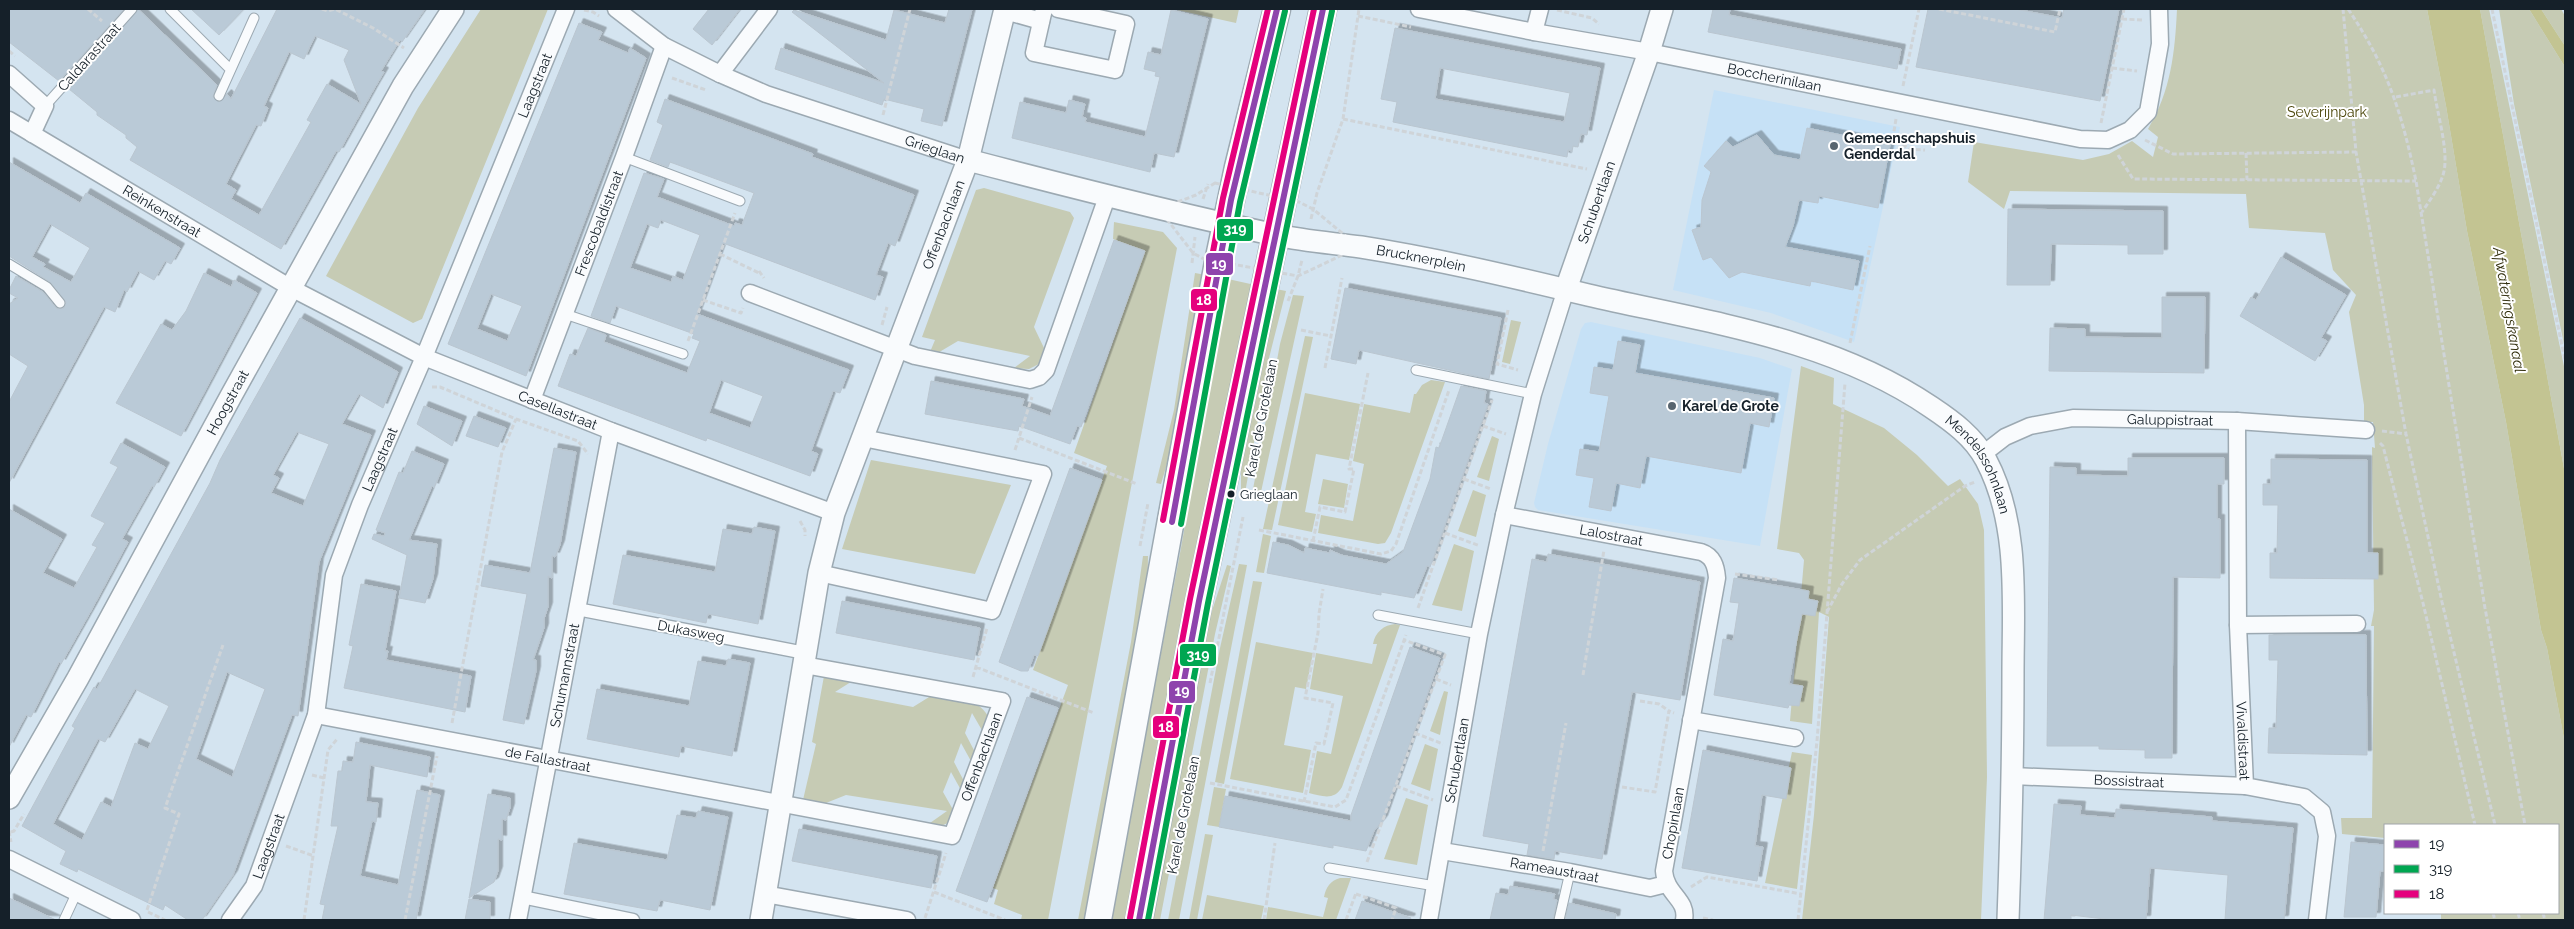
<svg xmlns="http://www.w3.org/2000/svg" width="2574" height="929" font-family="Raleway,sans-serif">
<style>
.built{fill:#c6e1f6}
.green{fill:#c6cbb4}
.water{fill:#c3c492}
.building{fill:#bacad7;stroke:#bac6d0;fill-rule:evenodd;filter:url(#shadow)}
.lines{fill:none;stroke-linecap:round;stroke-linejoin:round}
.service-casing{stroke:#9ca9b2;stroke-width:11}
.pedestrian-casing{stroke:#9ca9b2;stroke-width:15}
.minor-casing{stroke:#9ca9b2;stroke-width:19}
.tertiary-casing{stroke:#9ca9b2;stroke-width:24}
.primary-casing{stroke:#9ca9b2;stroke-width:29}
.path{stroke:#cfd4d8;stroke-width:3;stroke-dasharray:5 2.5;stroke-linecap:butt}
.service{stroke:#f9fbfd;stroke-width:9}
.pedestrian{stroke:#f9fbfd;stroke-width:12}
.minor{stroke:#f9fbfd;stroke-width:16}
.tertiary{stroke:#f9fbfd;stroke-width:21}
.primary{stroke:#f9fbfd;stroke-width:26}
.bus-1-casing{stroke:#fff;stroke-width:10}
.bus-2-casing{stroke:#fff;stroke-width:10}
.bus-3-casing{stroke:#fff;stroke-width:10}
.bus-1{stroke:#8e44ad;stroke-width:6}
.bus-2{stroke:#00a651;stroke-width:6}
.bus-3{stroke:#e5007d;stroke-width:6}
.poi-dot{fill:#58656f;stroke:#fff;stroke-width:2}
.bus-dot{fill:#152029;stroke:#fff;stroke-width:2}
.labels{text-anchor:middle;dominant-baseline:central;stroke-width:4;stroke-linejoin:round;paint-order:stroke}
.bus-label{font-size:13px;fill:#152029;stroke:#fff;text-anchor:start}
.street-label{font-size:14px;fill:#152029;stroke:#fff}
.park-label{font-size:14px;fill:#4c470a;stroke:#fff}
.poi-label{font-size:14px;font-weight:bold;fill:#152029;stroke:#fff;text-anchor:start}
.water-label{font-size:15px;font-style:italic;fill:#312e0c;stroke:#fff}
.line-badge{stroke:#fff;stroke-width:2}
.badge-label{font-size:14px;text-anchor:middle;font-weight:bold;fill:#fff}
</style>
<defs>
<filter id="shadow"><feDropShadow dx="4.5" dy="-4.5" stdDeviation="0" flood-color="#0004"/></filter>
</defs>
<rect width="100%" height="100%" fill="#d4e4f0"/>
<path class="built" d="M1714,90L1900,127L1854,342L1771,313L1673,290Z
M1591,322L1760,358L1792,369L1760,546L1538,510L1535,507L1534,503L1548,444L1581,329L1585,323Z"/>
<path class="green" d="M481,9H548L422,319L413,323L326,276L418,108Z
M1173,9H1239L1236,23Z
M2177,9H2427L2446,106L2467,231L2506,422L2541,630L2547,648L2565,744V920H2441V913H2558V825H2385V838L2342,834L2341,818H2372L2374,626H2371L2374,610L2372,447L2375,448L2373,422H2364V405L2349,312L2356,295L2333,270L2325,233L2249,228L2246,194L2010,191L2004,209L1968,182L1974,142L2083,160L2109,154L2132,141L2153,157L2158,137L2148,129C2171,91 2175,52 2177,9Z
M2480,9H2489L2565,371V474Z
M2499,9H2529L2565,67V349L2514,104Z
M2541,9H2561L2565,16V46Z
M984,188L1070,212L1074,218L1034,327L1044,348L1039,364L1029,369L1014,368L1030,356L958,341L936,354L930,352L935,340L922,337L976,190Z
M1114,222L1163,232L1177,248L1048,920H1021L1022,915L994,904L998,890L993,888L1068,685L1033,670L1107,466L1074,453L1145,251L1113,239Z
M1195,273L1206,275L1182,413L1161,484L1156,483L1174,410Z
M1228,279L1255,285L1128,920H1110L1181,548Z
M1276,289L1286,291L1269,358L1245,493L1241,492V448Z
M1293,295L1304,296L1259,501L1251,500L1280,344Z
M1511,320L1521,322L1510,364L1502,362Z
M1305,336L1313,337L1272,530L1263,529Z
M1801,366L1834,378L1833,404L1884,428L1917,455L1948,486L1960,479L1978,504L1984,530L1987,777L1981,920H1802L1814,815L1829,617L1819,612L1812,724L1790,721L1804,560L1799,553L1777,549Z
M1431,380L1445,382L1391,533L1385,543L1378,544L1318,533L1321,515L1353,521L1364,464L1353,461L1364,404L1410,413L1414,394H1416L1422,385Z
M1305,393L1360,404L1349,460L1316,454L1305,512L1316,514L1312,532L1278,525Z
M1492,436L1499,439L1489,481L1477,477Z
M871,460L1011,485L975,574L842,549Z
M1323,479L1348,484L1344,508L1318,504Z
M1473,490L1486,495L1476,537L1458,531Z
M1263,534L1271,536L1264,573L1256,572Z
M1454,544L1474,551L1462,611L1432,605Z
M1143,556H1148L1147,608L1087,920H1078L1131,642Z
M1239,564L1247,565L1179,920H1168L1220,648Z
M1227,565L1231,566L1215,634L1160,920H1150L1205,632Z
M1253,581L1262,582L1224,784L1215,782Z
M1395,624L1400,625L1342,787C1334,801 1322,796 1309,793L1317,751L1331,754L1343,696L1310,689L1316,653L1372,664L1377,644H1373C1375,632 1384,625 1395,624Z
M1256,642L1313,653L1306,689L1295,687L1284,745L1311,750L1303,793L1230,779Z
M824,676L854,680L835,692L913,707L934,694C954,698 977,697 988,716L983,732L972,713L965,733L976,754L972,763L961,743L954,762L966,785L962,792L951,772L943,792L956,815C951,823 942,827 933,826L930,823L947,811L846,795L826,803L803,800L816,744L812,742Z
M1444,691L1448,692L1440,735L1430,731Z
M1425,744L1438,749L1430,791L1411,784Z
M1792,752L1812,755L1797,889L1765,883Z
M1214,787L1226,789L1219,827L1207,825Z
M1406,798L1428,805L1417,865L1384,859Z
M1205,834L1213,835L1197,920H1189Z
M1340,878H1351L1336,920H1266L1268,907L1323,917L1328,898L1324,897C1326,887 1330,881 1340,878Z
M1207,895L1264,906L1261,920H1202Z"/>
<path class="water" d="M2427,9H2480L2565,474V744L2547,648L2541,630L2506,422L2467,231L2446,106Z
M2529,9H2541L2565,46V67Z"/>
<path class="building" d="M9,9H124L59,81L9,42Z
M138,9L217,85L213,97L219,102L227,94L231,99L277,9H425L402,42L400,40L381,71L384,72L374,89L339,152L336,151L281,249L130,160L137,147L126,138V135L97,115V112L69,89ZM315,36L349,50L344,60L361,104L327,84L307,120L311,122L259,215L231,199L236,190L226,184L256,125L261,126L268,108L264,106L289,52L304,59Z
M191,9H244L219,35Z
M709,9H740L712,45L693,29Z
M949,9H972L942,126L921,121L924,109L884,99L882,105L775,69L781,48L884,83L792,12L794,10L886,40L894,10L945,23Z
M1713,9H1730L1729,15L1901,49L1897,69L1708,32Z
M1928,9H2015L2062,18L2064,9H2119L2100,101L1916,67Z
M1171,10L1208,19L1174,157L1154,153L1150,172L1012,138L1020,102L1066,113L1069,100L1085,104L1082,117L1086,118L1085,122L1145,137L1160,77L1155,76L1156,72L1144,69L1148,52L1161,55Z
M579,23L602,32L598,40L628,53L630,48L646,58L526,376L448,344ZM491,294L522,306L507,341L477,329Z
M1395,28L1600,68L1587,135L1581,134L1578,147L1573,146L1572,151L1568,150L1567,157L1393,122L1397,102L1381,99ZM1440,68L1570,93L1564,122L1435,99Z
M665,99L813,154L812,157L914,195L895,246L888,243L876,275L883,277L875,300L723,243L697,314L849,370L840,393L833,391L823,418L811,451L818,454L810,476L707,438L706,441L558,386L570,354L576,356L588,328L606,335L604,342L687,373L700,341L692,338L694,334L616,306L610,323L591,316L644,173L664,179L657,197L734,226L735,223L742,225L754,193L670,162L668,167L650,160L663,125L657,122ZM661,220L700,235L683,280L673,276L671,282L630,268L647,224L658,228ZM721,380L763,396L750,428L709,413Z
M1807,128L1890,145L1878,208L1819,196L1818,203L1799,200L1793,226L1785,247L1859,261L1853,290L1811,281L1810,286L1742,272L1729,278L1711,257L1703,260L1692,230L1701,227L1702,200L1711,172L1704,166L1726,141L1733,147L1757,135L1774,155L1800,160Z
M9,162L80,203L86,193L180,248L171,264L165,261L154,280L138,271L127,292L124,290L115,312L104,307L9,483V402L28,366L9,354V304L18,298L9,293V290L16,276L43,292L57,309L64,308L66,302L50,282L9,256ZM50,224L90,248L71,282L43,267L45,264L32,257Z
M2008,209L2163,211V254H2128V245L2051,244L2050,285H2007Z
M1114,240L1145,251L1081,427L1077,426L1070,444L1019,426L1018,431L925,414L931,381L1024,399L1022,406L1050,416Z
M2281,257L2346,295L2321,338L2327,341L2315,361L2240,316L2251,297L2256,300Z
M204,273L231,287L234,280L257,293L181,436L116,403L161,324L172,330L186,311Z
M1345,288L1501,318L1489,379L1359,350L1356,364L1331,359Z
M2162,297H2205L2204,373L2049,371L2050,328L2085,329V337L2162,338Z
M300,318L398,372L383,408L359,394L342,424L371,435L319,562L298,716L292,715L233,875L202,920H188L165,905L163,910L78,869L77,872L60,864L66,851L22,826L75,728L72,726L94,687L97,689L210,483L220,460ZM297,432L329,444L303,506L271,493L279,478L273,475ZM227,672L265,689L232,777L196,759ZM135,689L169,706L148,749L135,743L111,807L101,802L82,840L53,824L98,739L105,742Z
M1618,341L1640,345L1635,373L1774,398L1769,427L1750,423L1741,473L1646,456L1640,488L1616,483L1611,511L1589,507L1594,478L1576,475L1580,449L1599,452L1609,396L1590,393L1594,367L1613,370Z
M1461,386L1486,391L1484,403L1488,404L1430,567L1427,566L1414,598L1381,592V595L1267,573L1273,542L1288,545L1304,553L1305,548L1330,553V550L1341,555L1386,564L1403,552L1430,479L1436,447L1439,448Z
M424,406L462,421L452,446L417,424Z
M474,416L506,428L498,447L466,436Z
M121,443L165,467L154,487L152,486L122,539L128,542L92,609L61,664L59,662L31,717L26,715L9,747V509L62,539L43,573L74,588L97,547L92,545L105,523L91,516L118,467L110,463Z
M554,448L576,452L560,545L555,557L552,556V578L548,576V607L544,619V628L533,660H536V671L524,724L503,720L527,594L481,586L485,565L530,573Z
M412,451L444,464L434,488L432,486L409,540L437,544L433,579L425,603L399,598L407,555L372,539L374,534L384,536L385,533L376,530L399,472L403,473Z
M2128,458H2224V484H2217V519H2220V578L2173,577L2172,758H2145V750L2099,749V746H2047L2050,467L2076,468V475L2128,476Z
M2271,459L2367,460V553H2378V579L2270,578V553H2277L2278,505H2263V484H2271Z
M1070,468L1102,480L1038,656L1034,655L1028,671H1021L999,662Z
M754,527L775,531L758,624L708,614L706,623L613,604L623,555L715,572L723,529L752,534Z
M1548,554L1700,582L1680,700L1632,692L1602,859L1555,851L1554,859L1527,855L1529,844L1483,836L1532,559L1547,562Z
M1734,578L1809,591L1808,599L1818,601L1815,616L1802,614L1795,649L1789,684L1803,686L1799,706L1789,705L1788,708L1714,695L1723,639L1733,641L1739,603L1730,602Z
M361,584L396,591L385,651H388L386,660L471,676L465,712L344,688L353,646L349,645Z
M842,601L980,628L974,660L836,633Z
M2269,635H2366L2367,755L2268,753L2269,728H2276L2278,660H2269Z
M1410,647L1440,658L1383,820L1374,831L1366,851L1333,845V848L1219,827L1225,796L1351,821V815Z
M728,659L750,663L732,756L681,746L679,757L587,739L597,689L689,706L698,661L726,666Z
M1027,697L1058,708L987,902L956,891Z
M356,742L430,757L427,777L370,765L366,802L378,803L376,822L372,821L360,876L398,885L417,790L440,795L416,920H322L325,905L320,904L338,826H331L338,771H342L343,761L353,762Z
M1703,750L1791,768L1786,799L1762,795L1755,846L1763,847L1757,881L1682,868Z
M488,794L510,798V808L506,820L502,819V840L498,839V871L494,882L469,898Z
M2054,804L2081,806L2080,815L2115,818L2116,809L2212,817V821L2293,828L2284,920H2225L2228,875L2150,868L2146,920H2113L2071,915V920H2044Z
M698,811L728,817L710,910L660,900L657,911L564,894L574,843L667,860L677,815L696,818Z
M799,829L937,856L931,888L792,861Z
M2351,842L2385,845V871H2380L2376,917H2344Z
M1510,886L1555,894L1553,899L1557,900L1553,920H1490L1496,893L1508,895Z
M9,898L56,920H9Z
M469,899L490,902V920H465Z
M1362,901L1411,918L1410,920H1355Z
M1569,903L1616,914L1615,920H1565Z"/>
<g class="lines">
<defs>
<path id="service" d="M170,9L230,69
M219,96L254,18
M45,106L132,9
M624,157L740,201
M9,264L47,287L60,303
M565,314L683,354
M1416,370L1533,394
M1378,615L1479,634
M1329,868L1435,886
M64,920L77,892
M1559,920L1570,872"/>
<path id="pedestrian" d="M577,609L805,653
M522,897L633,920"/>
<g id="minor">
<path id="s1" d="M616,9L664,46L720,74L766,94L968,160"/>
<path d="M1044,9L1034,53L1115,70L1126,24L1058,9"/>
<path id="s2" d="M1419,9L1534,32L1649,52L2080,139L2108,140L2130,130L2148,112L2160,44L2159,9"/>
<path d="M1005,11L1041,21"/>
<path d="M1534,32L1540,9"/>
<path d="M9,74L45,106L32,134"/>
<path d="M720,74L769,9"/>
<path id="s3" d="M9,120L291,288L424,357L611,431L834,513"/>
<path d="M750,293L915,356L1030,380L1039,377L1046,370L1107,197"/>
<path id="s4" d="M532,400L624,157L664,46"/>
<path id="s5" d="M2237,421L2238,625L2245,786L2304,797L2322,812L2327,836L2317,920"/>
<path id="s6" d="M1983,454L2005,437L2030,426L2073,418L2237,421L2366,430"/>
<path id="s7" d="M1504,515L1701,552C1713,556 1716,566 1717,578L1664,871C1666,895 1688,899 1684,920"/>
<path d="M819,573L992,611L1043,474L863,438"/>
<path d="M2238,625L2357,624"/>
<path id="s8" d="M316,715L952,836L1002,701L804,665"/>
<path d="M1691,720L1795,738"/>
<path id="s9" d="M2013,776L2245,786"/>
<path id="s10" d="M1442,851L1570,872L1650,888L1666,884"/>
<path d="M9,859L132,920"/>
<path d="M765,894L907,920"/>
<path id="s11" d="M230,920L254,886L316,715L334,575L360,505L424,357L566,9"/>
<path id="s12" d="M518,920L611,431"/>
<path id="s13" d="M1429,920L1479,634L1504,515L1533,394L1566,289"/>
</g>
<g id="tertiary">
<path id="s14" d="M968,160C1071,187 1173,213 1276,235C1305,241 1332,243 1361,247C1437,259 1513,277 1588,295C1705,322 1830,338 1931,407C1952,421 1974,437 1986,460C2020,524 2013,603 2013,673C2013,755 2011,838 2008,920"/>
<path id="s15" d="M1566,289L1649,52L1662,9"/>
<path id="s16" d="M9,798L78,678L231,396L403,86L453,9"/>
<path id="s17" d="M761,920L819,573L834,513L968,160L1005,9"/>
</g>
<path id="primary" d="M1098,920L1218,262L1238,167L1277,9
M1139,920L1199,601L1323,9"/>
</defs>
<use href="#service" class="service-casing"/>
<use href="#pedestrian" class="pedestrian-casing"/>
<use href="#minor" class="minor-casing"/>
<use href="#tertiary" class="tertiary-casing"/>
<use href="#primary" class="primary-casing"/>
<path class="path" d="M88,9L102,21
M322,9L328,11L335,9L373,28L404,48
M1939,9L2055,32L2060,9
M2343,9L2356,152L2406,434L2442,602L2495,825
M2348,9C2387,66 2402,113 2416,181L2485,608L2525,825
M2492,9L2565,360
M2565,9V10
M584,10L593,12L599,16
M1557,10L1592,18L1599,24
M1358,16L1411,27
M2122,19L2142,20
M9,51L15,56
M2112,68L2137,71
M672,78L706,90
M1903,86L1919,9
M2396,97L2434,90C2437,113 2450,154 2443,175C2439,188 2430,200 2422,212
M883,115L910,9
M1343,119L1587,169
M1896,119L1893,137L1909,149L1925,150
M2101,123L2124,9
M2145,140L2173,154L2356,152
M2246,153L2247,180
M2118,155L2133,179L2416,181
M1215,183L1299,202L1313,209L1359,247L1298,276L1204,259L1193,253L1159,209L1196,195Z
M1203,199L1208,184
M1311,219L1317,193L1343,119L1359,9
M720,254L759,273
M1192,263L1195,237
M759,271L764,278
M703,300L741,313L743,308
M1288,301L1298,276L1302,260
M1508,310L1497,364L1518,370
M882,325L887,307
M1301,330L1331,336
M688,341L735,213
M1850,343L1870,246
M1325,368L1342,278
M432,387H440L516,419L578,441L588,454
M1483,426L1506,434
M2382,431L2406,434
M1019,438L1137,484
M2380,443L2383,446L2423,603L2475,825
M1015,450L1032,397
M1464,479L1491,489
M800,521L805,530V536
M1259,530L1381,554L1391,551L1396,544L1449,390
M1445,533L1480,546
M1313,541L1320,507L1345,512L1354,469H1349L1368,373
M1140,546L1148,503
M1735,574L1779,580
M1418,608L1492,400
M1827,612L1842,584L1860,560L1965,486L1975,482
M976,667L1094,713
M1583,675L1604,550
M973,677L987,628
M1436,679L1451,685
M1210,683L1243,517
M1640,701L1659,704L1669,711
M452,723L502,452L516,419
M1415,733L1443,744
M312,775L324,778
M1210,783L1335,807L1346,800L1406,635
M1396,786L1433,800
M1622,787L1655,792L1669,711L1674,713
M1304,802L1316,743L1324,744L1333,703L1305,698L1318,633L1319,614L1323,589
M9,831L11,842
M11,832L14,831L24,814
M286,846L314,856
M1543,851L1566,723
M1367,862L1445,655L1404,640
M1691,887L1707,877L1801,894
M934,892L1005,920
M1356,894L1396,908L1392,920
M147,910L179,814L165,808L223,645
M148,912L165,920
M2493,913L2495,920
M2518,913L2520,920
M2543,913L2545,920
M925,918L946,853
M1703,918L1713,920
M304,920L328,750L338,738
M405,920L437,756
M1264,920L1275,843
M1346,920L1356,893
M1798,920L1817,741L1845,383"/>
<use href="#service" class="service"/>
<use href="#pedestrian" class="pedestrian"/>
<use href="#minor" class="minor"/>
<use href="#tertiary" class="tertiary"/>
<use href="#primary" class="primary"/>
<defs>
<path id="bus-1" d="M1172,522L1231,200L1277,9
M1139,920L1199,601L1323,9"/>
<path id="bus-2" d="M1181,524L1240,202L1285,11
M1148,920L1208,603L1332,11"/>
<path id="bus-3" d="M1163,520L1223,198L1268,9
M1130,918L1190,599L1314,9"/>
</defs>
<use href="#bus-1" class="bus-1-casing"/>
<use href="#bus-2" class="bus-2-casing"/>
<use href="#bus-3" class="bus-3-casing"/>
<use href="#bus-1" class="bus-1"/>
<use href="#bus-2" class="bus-2"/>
<use href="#bus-3" class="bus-3"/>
</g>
<g class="poi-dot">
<circle cx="1834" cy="146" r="5"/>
<circle cx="1672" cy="406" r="5"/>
</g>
<circle class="bus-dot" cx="1231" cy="494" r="4.5"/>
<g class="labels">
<g class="bus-label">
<text x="1240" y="494">Grieglaan</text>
</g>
<g class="street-label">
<text transform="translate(89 57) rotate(-48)">Caldarastraat</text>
<text stroke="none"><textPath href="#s2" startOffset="362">Boccherinilaan</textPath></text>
<text stroke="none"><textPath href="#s11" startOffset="894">Laagstraat</textPath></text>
<text stroke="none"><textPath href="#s1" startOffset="351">Grieglaan</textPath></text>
<text stroke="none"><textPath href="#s15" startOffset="92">Schubertlaan</textPath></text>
<text stroke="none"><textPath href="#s3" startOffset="178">Reinkenstraat</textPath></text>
<text stroke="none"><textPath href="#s4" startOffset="189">Frescobaldistraat</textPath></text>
<text stroke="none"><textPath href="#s17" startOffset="722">Offenbachlaan</textPath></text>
<text stroke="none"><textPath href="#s14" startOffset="464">Brucknerplein</textPath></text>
<text stroke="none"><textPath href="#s16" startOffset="452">Hoogstraat</textPath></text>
<text stroke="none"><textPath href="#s3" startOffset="622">Casellastraat</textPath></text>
<text transform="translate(1261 418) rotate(-79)">Karel de Grotelaan</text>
<text stroke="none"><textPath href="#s6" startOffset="196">Galuppistraat</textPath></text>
<text stroke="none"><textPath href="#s11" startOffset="489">Laagstraat</textPath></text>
<text stroke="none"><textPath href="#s14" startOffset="1075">Mendelssohnlaan</textPath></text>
<text stroke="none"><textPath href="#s7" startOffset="109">Lalostraat</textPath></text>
<text transform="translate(691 631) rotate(11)">Dukasweg</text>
<text stroke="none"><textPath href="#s12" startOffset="249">Schumannstraat</textPath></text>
<text stroke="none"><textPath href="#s5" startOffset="320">Vivaldistraat</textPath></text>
<text stroke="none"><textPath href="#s8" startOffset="732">Offenbachlaan</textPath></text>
<text stroke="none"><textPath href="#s8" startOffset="236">de Fallastraat</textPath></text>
<text stroke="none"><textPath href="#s13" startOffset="162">Schubertlaan</textPath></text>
<text stroke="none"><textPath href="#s9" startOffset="116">Bossistraat</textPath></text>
<text transform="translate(1183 815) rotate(-79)">Karel de Grotelaan</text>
<text transform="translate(1673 823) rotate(-80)">Chopinlaan</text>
<text stroke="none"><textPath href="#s11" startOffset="84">Laagstraat</textPath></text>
<text stroke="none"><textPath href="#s10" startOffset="114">Rameaustraat</textPath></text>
</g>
<g class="park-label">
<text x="2327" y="112">Severijnpark</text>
</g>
<g class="poi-label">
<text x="1844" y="138">Gemeenschapshuis<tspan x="1844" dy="16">Genderdal</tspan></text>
<text x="1682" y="406">Karel de Grote</text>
</g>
<g class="water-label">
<text transform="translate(2509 310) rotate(80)">Afwateringskanaal</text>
</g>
</g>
<g class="line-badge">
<rect x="1216" y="218" width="38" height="24" rx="5" fill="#00a651"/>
<rect x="1205" y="252" width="29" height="24" rx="5" fill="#8e44ad"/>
<rect x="1190" y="288" width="28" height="24" rx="5" fill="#e5007d"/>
<rect x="1179" y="643" width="38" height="24" rx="5" fill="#00a651"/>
<rect x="1168" y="680" width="28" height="24" rx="5" fill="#8e44ad"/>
<rect x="1152" y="715" width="28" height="24" rx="5" fill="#e5007d"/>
</g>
<g class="badge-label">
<text x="1235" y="234">319</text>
<text x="1219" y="269">19</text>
<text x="1204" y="305">18</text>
<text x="1198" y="660">319</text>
<text x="1182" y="696">19</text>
<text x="1166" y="732">18</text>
</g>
<rect width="2574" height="929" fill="none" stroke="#152029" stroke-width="20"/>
<rect x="2384" y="824" width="175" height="90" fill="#ffffff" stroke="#a1a6a9"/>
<rect x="2394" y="840" width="25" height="8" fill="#8e44ad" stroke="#a1a6a9"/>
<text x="2429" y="849" font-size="15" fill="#152029">19</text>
<rect x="2394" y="865" width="25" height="8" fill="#00a651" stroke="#a1a6a9"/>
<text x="2429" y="874" font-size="15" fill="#152029">319</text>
<rect x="2394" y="890" width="25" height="8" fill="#e5007d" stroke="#a1a6a9"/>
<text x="2429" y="899" font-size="15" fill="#152029">18</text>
</svg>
